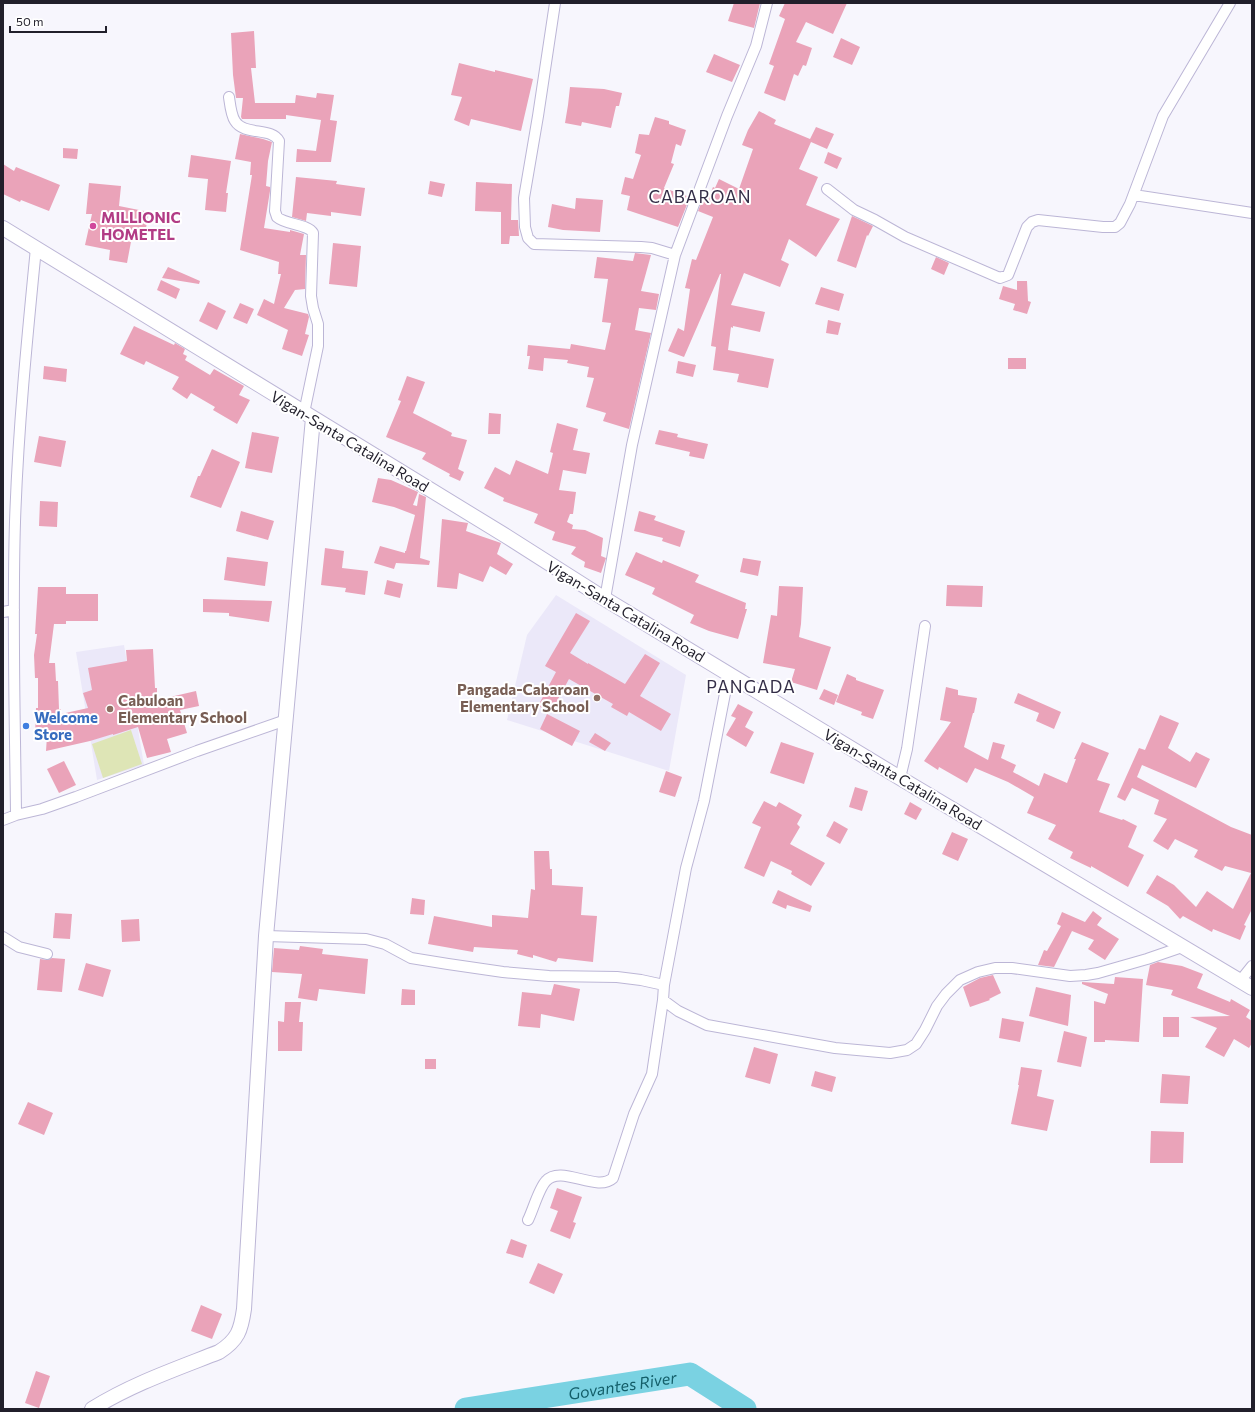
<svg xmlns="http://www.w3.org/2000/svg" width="1255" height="1412" font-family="Commissioner,sans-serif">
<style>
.built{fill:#ebe8f9}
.green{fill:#dee5b6}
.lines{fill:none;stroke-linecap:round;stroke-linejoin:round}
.river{stroke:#7ad2e2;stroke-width:23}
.building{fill:#eaa3b9}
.street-casing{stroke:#bcb6d6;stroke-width:12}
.secondary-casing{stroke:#bcb6d6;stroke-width:16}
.street{stroke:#fff;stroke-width:10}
.secondary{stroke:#fff;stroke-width:14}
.hotel-dot{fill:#d1479c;stroke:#fff;stroke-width:1.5}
.education-dot{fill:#8d6e63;stroke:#fff;stroke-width:1.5}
.shop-dot{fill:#3f7fe0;stroke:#fff;stroke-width:1.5}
.labels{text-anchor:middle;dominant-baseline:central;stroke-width:4;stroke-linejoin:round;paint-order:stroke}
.hotel-label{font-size:15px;font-weight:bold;fill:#b23c85;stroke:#fff;text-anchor:start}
.street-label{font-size:15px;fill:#211f2b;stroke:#fff}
.education-label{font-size:15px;font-weight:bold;fill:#785e54;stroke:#fff;text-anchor:end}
.shop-label{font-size:15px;font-weight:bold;fill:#366cbe;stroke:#fff;text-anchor:start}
.water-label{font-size:16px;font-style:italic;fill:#135e69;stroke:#fff}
.quarter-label{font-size:17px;letter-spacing:1px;fill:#332d47;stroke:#fff}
</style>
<rect width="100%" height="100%" fill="#f7f6fd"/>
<path class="built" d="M556,595L686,675L669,771L507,720L527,635Z
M124,645L144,765L97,780L76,652Z"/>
<path class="green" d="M131,730L142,764L103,778L92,744Z"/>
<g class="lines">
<path class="river" id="s1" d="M466,1409L690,1374L745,1409"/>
</g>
<path class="building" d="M734,3H760L754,28L728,21Z
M785,3H847L833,34L806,22L796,42L812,48L806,66L803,65L798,76L794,74L785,101L764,93L774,66L769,64L785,19L779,16Z
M254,31L256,68H251L255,103H295L296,95L316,98L317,93L334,95L330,120L337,121L331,162H296L297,149L316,151L321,120L286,115V119H242L241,117L243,98H236L233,75L231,33Z
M841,38L860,47L852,65L833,57Z
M714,54L740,65L732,82L706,72Z
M459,63L495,72V70L533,79L521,131L471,119L469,126L454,120L462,97L451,95Z
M570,87L604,89L622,93L619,106H616L611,128L582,122L581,126L565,123L568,105Z
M759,111L776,120L774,124L810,139L816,127L834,134L827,149L811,142L799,169L818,177L806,205L840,219L816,257L789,239L781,260L789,264L780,287L744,273L731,305L765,312L760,332L733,326V328L731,327L728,350L774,359L768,388L737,382L739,374L713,370L716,347L711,346L721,274H720L684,357L668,351L678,328L684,331L690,289L685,288L692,259L696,260L713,217L698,211L702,201L707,202L713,187L715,188L719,179L739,189L753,149L742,145L748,130Z
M655,117L669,121V124L686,130L681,146L676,144L671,163L674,164L664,188L690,197L678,227L627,210L630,196L621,194L625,177L633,179L641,155L635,153L639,134L649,135Z
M240,134L263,139L272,142L268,161L266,186L270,187V191L264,228L290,232V230L304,234L300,255H306L305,289L295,290L284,308L308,314L309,317L305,334L309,335L302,356L282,349L288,330L257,315L264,299L274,304L281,274H278L279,262L240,250L252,175H250L251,162L235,159Z
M63,148L78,149L77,159L63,158Z
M828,152L842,158L837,169L824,163Z
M191,155L231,161L226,193H228L226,212L205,210L208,179L188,177Z
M3,164L14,171L16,167L60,185L49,211L21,200L20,202L3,194Z
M296,177L337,181L336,184L365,188L361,216L331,212V216L307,213L306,221L292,217Z
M430,181L445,184L442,197L428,194Z
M476,182L512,184L511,220H518L519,236H510L509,244H501V212L475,211Z
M89,183L121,186L119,206L149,212L145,233L133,231L127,263L109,260L110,250L85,245L92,214H86Z
M576,198L603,200L600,232L563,230L548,227L552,204L575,209Z
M852,216L873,226L868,236L867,235L856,268L837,261Z
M333,243L361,246L357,287L329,284Z
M635,253L651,255L641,291L659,294L656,310L639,308L635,330L651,333L629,429L603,421L606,413L586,407L594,378L587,377L589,367L567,363L568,360L544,358L543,371L528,369L530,356H527L528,345L570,349L571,344L605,350L611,323L602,322L608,279L594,278L597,257L633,261Z
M936,257L949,263L944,275L931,269Z
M168,267L200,281L199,284L162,278Z
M161,280L180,289L176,299L157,290Z
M1017,281H1027L1028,301L1031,302L1027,314L1013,310L1015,304L999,299L1003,286L1017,290Z
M821,287L844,294L839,311L815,304Z
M208,302L226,311L217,330L199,321Z
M240,303L254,309L247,324L233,318Z
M828,320L841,323L838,335L826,333Z
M134,326L174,345L175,343L185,349L183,354L187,356L185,360L210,375L214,369L244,386L239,395L250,400L237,424L213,410L215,407L191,393L187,399L172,389L179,377L146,361L144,365L120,354Z
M1008,358H1026V369H1008Z
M678,361L696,365L693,377L676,373Z
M44,366L67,369L66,382L43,379Z
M407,376L425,382L413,413L452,433L451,436L467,440L458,469L464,472L460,481L449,476L450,474L422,459L426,453L386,437L401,401L398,400Z
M489,413L501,414L500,434H488Z
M557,423L578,429L573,450L590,453L586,474L563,470L559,490L576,492L573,514H570L567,522L573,525L572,529L585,530L603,538L601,556L606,558L601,573L584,567L585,562L571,554L576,547L552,540L555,532L534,523L538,514L503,501L504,498L484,488L495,467L510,475L516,460L548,474L553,453L550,452Z
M659,430L678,434L677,437L708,444L704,459L689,456L690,452L655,444Z
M252,432L279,437L272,473L245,468Z
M39,436L66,441L61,467L34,462Z
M212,449L240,462L221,508L190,497L198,476H200Z
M378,478L391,480L418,492L413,505L417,506L419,494L426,497L420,558L430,561L429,565L396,563L394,569L374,563L380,546L405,553V551H406L415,515L394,507L372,502Z
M40,501L58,502L57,527L39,526Z
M241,511L274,521L268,540L236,531Z
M639,511L656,516L654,520L685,531L680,547L662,541L663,538L634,531Z
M442,519L468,523L466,531L501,543L497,554L513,564L506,575L490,566L483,582L459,573L457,589L437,587Z
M325,548L344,551L342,568L368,571L365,595L345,592L346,588L321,585Z
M636,552L662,563L663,560L699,575L695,582L746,603L745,609H747L738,639L709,631L690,623L694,615L652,594L655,588L625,575Z
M227,557L268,562L265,586L224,580Z
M743,558L761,561L758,576L740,572Z
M387,580L403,584L400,598L384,594Z
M947,585L983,586L982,607L946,606Z
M779,586L803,587L801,624L799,637L831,647L817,690L791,682L795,669L763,663L771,615L777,616Z
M38,587H66V594H98V621H66V624H54L49,663H55L56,681H58L59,709H61V714L88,708L83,693L92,690L88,668L127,661L126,650L153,649L155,688H157V700L196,691L199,706L180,710L187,733L167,739L171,752L147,758L138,727L113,735V734L90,741L46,751L47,736H35L36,708H38V678H35L34,655L37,634H35Z
M203,599L272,601L269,622L229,616V613L203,612Z
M576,613L590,621L570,653L588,664V663L625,684L645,654L660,663L640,696L671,714L661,731L629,712L627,716L611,707L613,704L569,679L551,712L538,706L556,672L545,666Z
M847,674L856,678V680L884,690L873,719L861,715L862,712L836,702Z
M946,687L958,690V695L977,698L974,713H973L964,747L988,760L993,742L1005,745L1001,758L1016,765L1013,772L1039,786L1044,773L1067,783L1076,759H1074L1082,742L1109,753L1097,780L1110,784L1099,812L1122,820L1123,819L1137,826L1128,847L1144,855L1128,887L1091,866V868L1070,858L1073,852L1048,839L1056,825L1027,813L1034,797L1008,782L975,768L967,783L939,767L938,770L924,761L951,722L940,720Z
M824,689L838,695L834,705L819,699Z
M1018,693L1061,712L1054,729L1036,721L1039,713L1014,703Z
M738,704L753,712L745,727L754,732L746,747L726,735L736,718L731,716Z
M547,714L580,731L572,746L540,729Z
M1160,715L1179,723L1168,748L1190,762L1196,752L1210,759L1196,788L1142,765L1137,777L1231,827L1252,835V909L1244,925L1246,926L1240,940L1213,929L1212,932L1183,916L1180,919L1168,906L1146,893L1157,875L1174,885L1196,907L1207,891L1233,909L1251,873L1225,866L1222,871L1194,857L1198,850L1175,839L1168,850L1153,841L1167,819L1154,814L1159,800L1132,788L1125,801L1117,797L1139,748L1145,750Z
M595,733L611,743L605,751L589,742Z
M781,742L814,753L804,784L770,773Z
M64,761L76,785L59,793L47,769Z
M666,771L682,777L675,797L659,792Z
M855,787L868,791L862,811L849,807Z
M764,801L776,807L779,802L802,815L797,824L800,827L790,844L825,863L811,886L791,874L792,871L771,861L764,877L744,868L761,827L752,823Z
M910,802L922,809L916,820L904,814Z
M834,821L848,829L840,844L826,836Z
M952,832L968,839L958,861L942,854Z
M534,851H549L550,869H552V885L583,887L581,915L597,916L593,962L558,958L556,962L533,955V958L517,954L518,950L474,947L473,952L428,944L434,916L492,927V915L528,918L531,889L535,890Z
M778,890L812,906L810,912L787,905L786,909L772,903Z
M412,898L425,900L424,915L410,914Z
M1093,911L1102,918L1097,925L1119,939L1105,960L1088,949L1094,940L1072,931L1054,967L1038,965L1044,950L1047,951L1061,926L1057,924L1062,912L1085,922Z
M55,913L72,914L70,939L53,938Z
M139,919L140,941L122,942L121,920Z
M300,946L323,949L322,954L368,959L365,994L319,989L317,1001L298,998L302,974L272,972L274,948L299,950Z
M52,958L65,959L62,992L37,990L40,959L48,960Z
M1158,962L1182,966L1203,974L1197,988L1230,1002L1231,999L1250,1010L1246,1017L1252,1021V1043L1249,1048L1234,1039L1224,1057L1205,1047L1217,1028L1190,1017L1230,1016L1171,995L1173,990L1146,985L1150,965Z
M86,963L111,970L103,997L78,990Z
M993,975L1001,993L989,999L990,1000L970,1007L963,987L980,978Z
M1115,977L1143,979L1139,1042L1105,1040V1042H1094V1001L1105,1004L1108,994L1082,984V982L1114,984Z
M554,984L580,989L574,1021L541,1014L540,1028L518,1026L522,992L551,995Z
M1036,987L1071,995L1068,1026L1029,1016Z
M402,989L415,990V1005H401Z
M285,1002H301L299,1022H303L302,1051H278V1021L284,1022Z
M1163,1017H1179V1037H1163Z
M1002,1018L1024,1022L1020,1042L999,1038Z
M1064,1031L1087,1037L1081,1067L1057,1062Z
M754,1047L778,1054L770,1084L745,1077Z
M425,1059H436V1069H425Z
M1021,1067L1042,1070L1037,1096L1054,1100L1047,1131L1011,1124L1019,1085H1018Z
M815,1071L836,1077L832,1092L811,1086Z
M1162,1074L1190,1076L1188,1104L1160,1103Z
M28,1102L53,1113L44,1135L18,1124Z
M1151,1131L1184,1132L1183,1163H1150Z
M557,1188L582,1197L573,1222L576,1223L570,1239L550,1231L558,1211L550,1208Z
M511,1239L527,1245L523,1258L506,1253Z
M538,1263L563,1274L554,1294L529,1283Z
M201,1305L222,1314L212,1339L191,1331Z
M36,1371L50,1376L39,1408L25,1403Z"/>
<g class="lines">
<defs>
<path id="street" d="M555,3L538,116L524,198L525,227L528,238L534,244L641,247L652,248L675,255
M229,97C230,104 231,115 235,121C244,136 272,127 279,141L275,211L277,217C286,225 308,224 313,233L311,296L313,308L318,324V346L304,413
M827,189L854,210L875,220L905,237L1000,278L1008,275L1027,227L1032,222L1038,220L1103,227H1115L1120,223L1130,204L1163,116L1230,3
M1134,195L1252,213
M605,599L632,445L675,255L727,116L756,46L767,3
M3,612L14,610
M900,778L907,749L925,626
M16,815C15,717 12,619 15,522C18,430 27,339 36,248
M3,820L16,815L42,809L76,797L197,751L286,720
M266,936L366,939L385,944L411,958L448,964L503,972L549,976L617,977L641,980L664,985
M3,937L19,947L47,954
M1240,981L1252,966
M663,1000L678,1011L707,1025L835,1048L890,1053L907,1050L916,1044L925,1030L937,1006L946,994L960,980L978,972L995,968H1012L1070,976L1086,975L1098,973L1147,959L1182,947
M528,1220C533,1210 539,1188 546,1181C561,1164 597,1193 613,1178L634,1114L652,1074L663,1000L664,985L686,868L704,801L729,673"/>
<path id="secondary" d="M3,228L506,536L605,599L900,778L1252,988
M92,1409C132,1384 176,1369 219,1352C238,1340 241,1330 244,1309L266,936L313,418"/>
</defs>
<use href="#street" class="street-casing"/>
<use href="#secondary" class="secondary-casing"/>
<use href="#street" class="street"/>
<use href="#secondary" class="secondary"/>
</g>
<circle class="hotel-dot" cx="93" cy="226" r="4"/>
<g class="education-dot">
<circle cx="597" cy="698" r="4"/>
<circle cx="110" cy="709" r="4"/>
</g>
<circle class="shop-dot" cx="26" cy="726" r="4"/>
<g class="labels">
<g class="hotel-label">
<text x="101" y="217">MILLIONIC<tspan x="101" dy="17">HOMETEL</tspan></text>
</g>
<g class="street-label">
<text transform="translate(350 441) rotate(31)">Vigan-Santa Catalina Road</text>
<text transform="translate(626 611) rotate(31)">Vigan-Santa Catalina Road</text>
<text transform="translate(903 779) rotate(31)">Vigan-Santa Catalina Road</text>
</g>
<g class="education-label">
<text x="589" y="689">Pangada-Cabaroan<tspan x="589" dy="17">Elementary School</tspan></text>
<text x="118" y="700" text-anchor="start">Cabuloan<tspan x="118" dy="17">Elementary School</tspan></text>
</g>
<g class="shop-label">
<text x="34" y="717">Welcome<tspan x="34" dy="17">Store</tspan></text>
</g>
<g class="water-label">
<text stroke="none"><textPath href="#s1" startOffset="158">Govantes River</textPath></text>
</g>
<g class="quarter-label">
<text x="700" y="196">CABAROAN</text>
<text x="751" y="686">PANGADA</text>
</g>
</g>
<rect width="1255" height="1412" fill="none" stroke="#211f2b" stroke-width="8"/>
<path d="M10 26v6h96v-6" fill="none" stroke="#211f2b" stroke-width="2"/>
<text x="16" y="26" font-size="12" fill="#211f2b" stroke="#ffffff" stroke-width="3" paint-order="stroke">50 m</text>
</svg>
